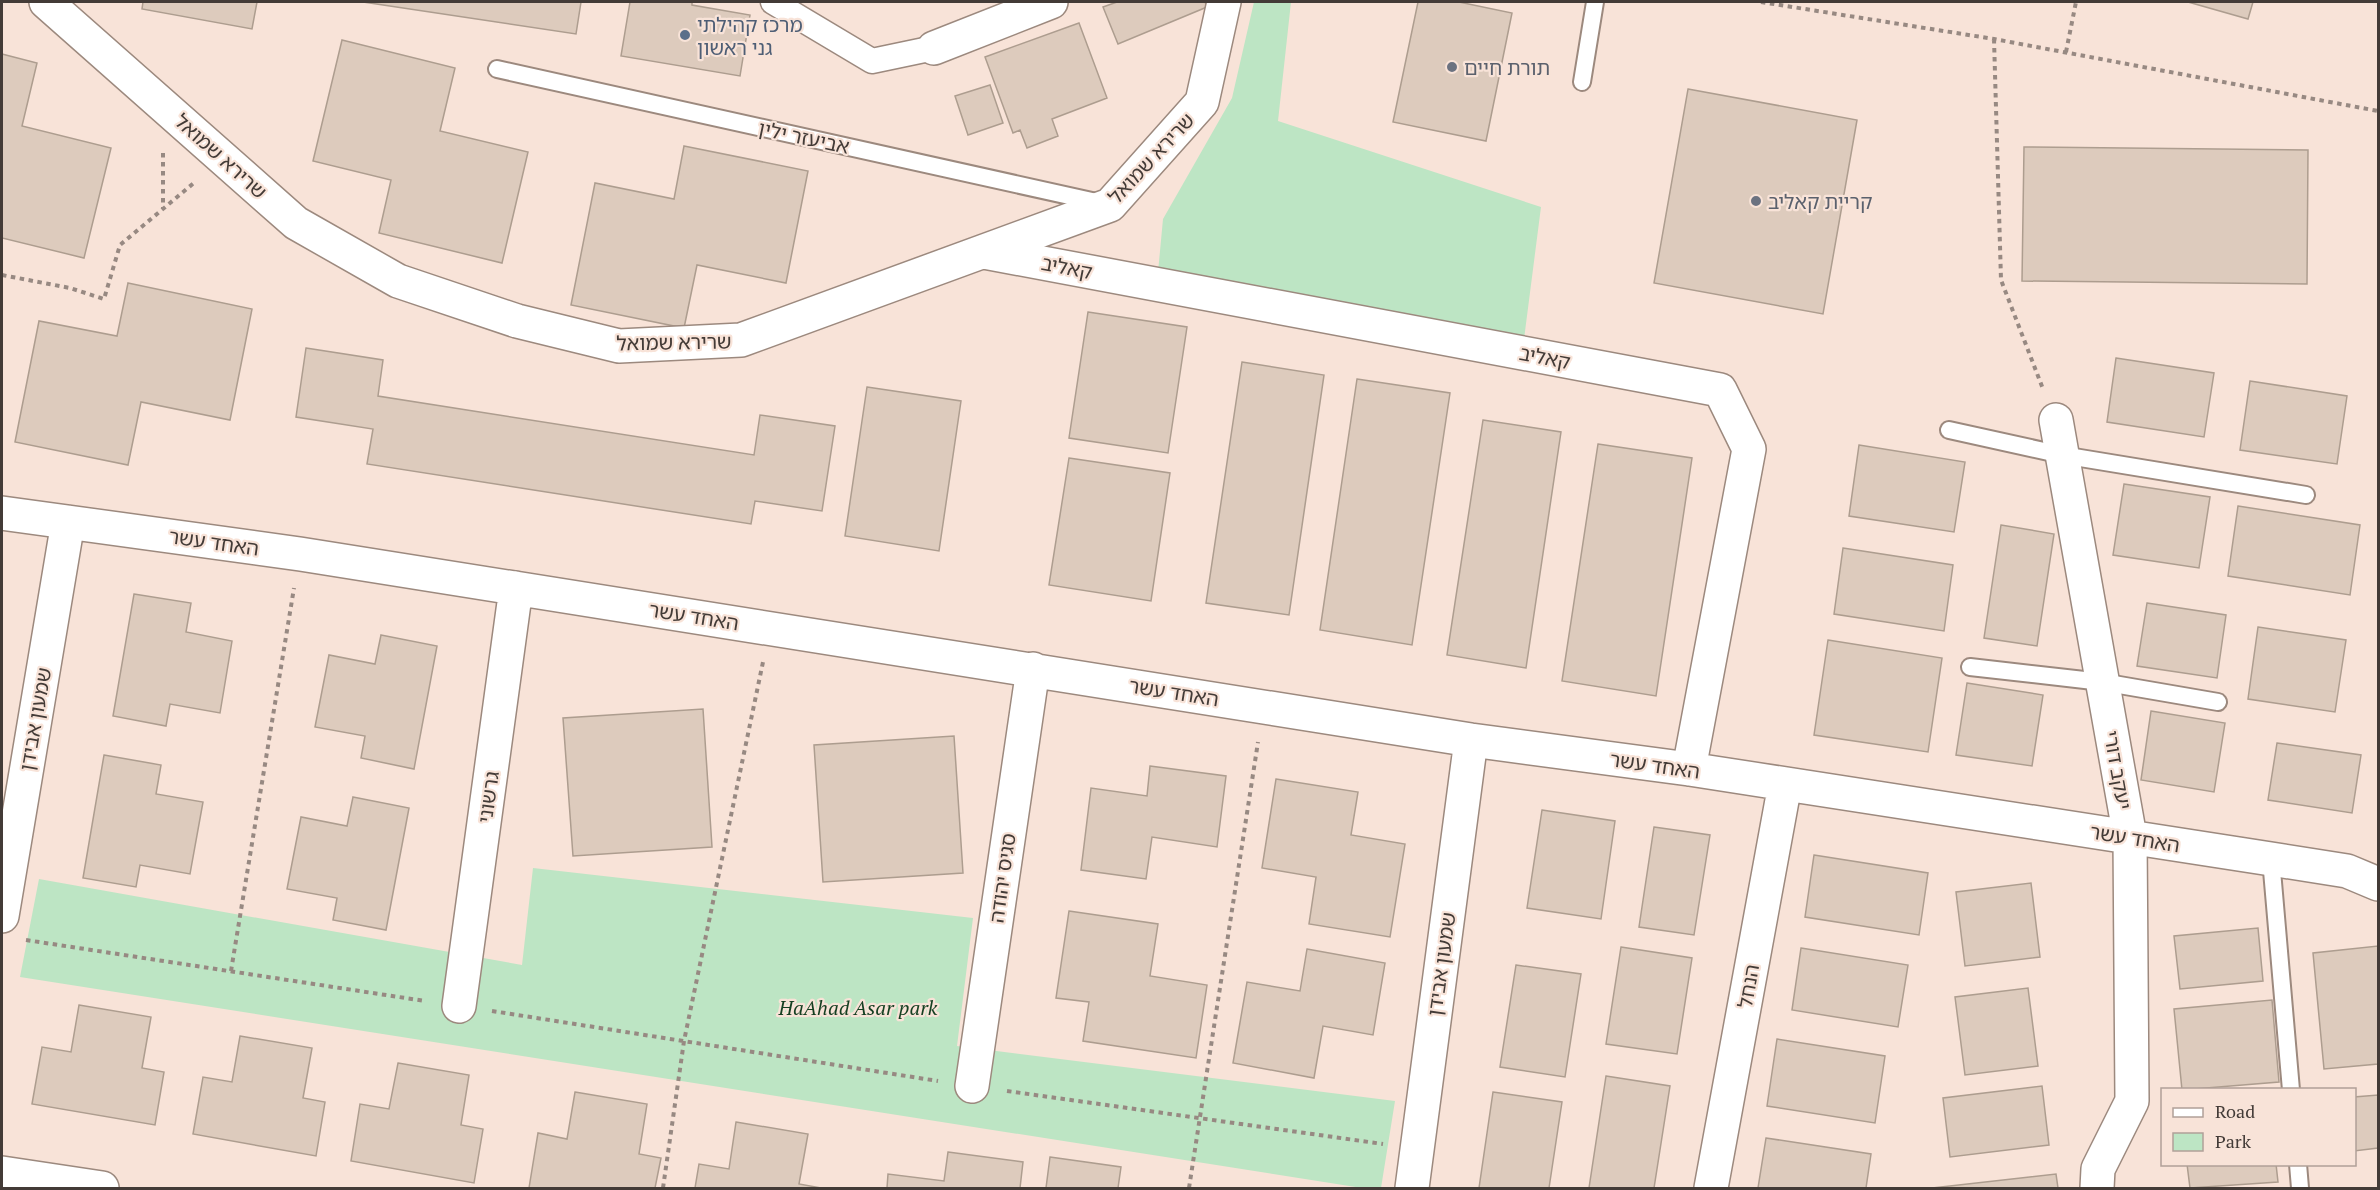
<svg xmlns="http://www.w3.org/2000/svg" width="2380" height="1190" font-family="'PT Serif','Noto Sans Hebrew',serif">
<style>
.green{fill:#bde5c4}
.building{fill:#ddcbbd;stroke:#ad9d8f;stroke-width:1.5}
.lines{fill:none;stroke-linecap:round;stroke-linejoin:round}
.service-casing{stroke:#9c897e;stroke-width:20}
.pedestrian-casing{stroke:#9c897e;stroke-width:27}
.minor-casing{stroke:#9c897e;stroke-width:36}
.path{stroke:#978982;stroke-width:4;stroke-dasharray:4.5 4.5;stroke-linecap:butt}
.service{stroke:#fff;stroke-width:16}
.pedestrian{stroke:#fff;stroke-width:24}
.minor{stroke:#fff;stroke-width:33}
.service-dot{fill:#5c6f8a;stroke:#f8e3d8;stroke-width:2}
.worship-dot{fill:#6b7280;stroke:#f8e3d8;stroke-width:2}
.labels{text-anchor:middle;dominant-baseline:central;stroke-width:4.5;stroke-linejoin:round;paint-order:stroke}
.service-label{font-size:20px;fill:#4e5e75;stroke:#f8e3d8;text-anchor:start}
.worship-label{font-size:20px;fill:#5b616d;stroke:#f8e3d8;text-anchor:start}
.street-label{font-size:20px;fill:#433b37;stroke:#f8e3d8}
.park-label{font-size:20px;font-style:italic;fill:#143f21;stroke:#f8e3d8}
</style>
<rect width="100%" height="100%" fill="#f8e3d8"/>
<path class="green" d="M1254,2H1291L1278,121L1541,207L1523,347L1157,283L1163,219L1232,98Z
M533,868L973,918L957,1046L1395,1101L1381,1188H1362L20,977L39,879L522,965Z"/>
<path class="building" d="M143,2H257L252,29L142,9Z
M363,2H581L576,34Z
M630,2H692V5L750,15L740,76L621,56Z
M1117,2H1205L1207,7L1118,44L1103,7Z
M1418,2H1459L1512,13L1486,141L1393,122Z
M2188,2H2253L2248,19Z
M1079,23L1107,98L1052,119L1058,136L1027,148L1020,130L1013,133L985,57Z
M342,40L455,68L440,131L528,152L502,263L379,233L391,180L313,161Z
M2,54L37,63L22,126L111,148L84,258L2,238Z
M990,85L1003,123L968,135L955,96Z
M1688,89L1857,120L1823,314L1654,283Z
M684,146L808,171L786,283L697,265L684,328L571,305L595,183L674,199Z
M2024,147L2308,150L2307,284L2022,281Z
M128,283L252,309L230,420L141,402L128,465L15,442L39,321L117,336Z
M1088,312L1187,327L1168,453L1069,438Z
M306,348L383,360L378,396L754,455L760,415L835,426L822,511L755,501L751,524L367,464L373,429L296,417Z
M2116,358L2214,373L2204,437L2107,422Z
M1242,362L1324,375L1289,615L1206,603Z
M1357,379L1450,393L1412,645L1320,630Z
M2250,381L2347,396L2337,464L2240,450Z
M867,387L961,401L939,551L845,536Z
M1483,420L1561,432L1526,668L1447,655Z
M1598,444L1692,458L1656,696L1562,681Z
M1859,445L1965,462L1954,532L1849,516Z
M1069,458L1170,473L1151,601L1049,585Z
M2124,484L2210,497L2199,568L2113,555Z
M2238,506L2360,525L2350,595L2228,576Z
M2001,525L2054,534L2037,646L1984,638Z
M1843,548L1953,565L1944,631L1834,614Z
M134,594L191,603L186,632L232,641L220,713L170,704L166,726L113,716Z
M2147,603L2226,615L2217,678L2137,666Z
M2258,627L2346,640L2335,712L2248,699Z
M381,635L437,646L414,769L361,758L365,736L315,727L329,655L375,664Z
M1828,640L1942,658L1928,752L1814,735Z
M1967,683L2043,695L2032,766L1956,755Z
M703,709L712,847L573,856L563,718Z
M2151,711L2225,723L2214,792L2141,780Z
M954,736L963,873L823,882L814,745Z
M2277,743L2361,755L2352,813L2268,800Z
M104,755L161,765L156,794L203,802L190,874L140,865L136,887L83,878Z
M1150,766L1226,776L1217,847L1152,837L1146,879L1081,870L1091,788L1147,796Z
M1276,779L1358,792L1351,835L1405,844L1390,937L1309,924L1316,877L1262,868Z
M353,797L409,808L386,930L333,920L337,898L287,889L301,817L347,826Z
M1542,810L1615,821L1601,919L1527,908Z
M1654,827L1710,835L1694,935L1639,927Z
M1814,855L1928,873L1919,935L1805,917Z
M2031,883L2040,957L1965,966L1956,892Z
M1069,911L1158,924L1150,976L1207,985L1196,1058L1083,1041L1089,1002L1056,998Z
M2258,928L2263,981L2180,989L2174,936Z
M2378,946V1064L2324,1069L2313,953Z
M1621,947L1692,958L1677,1054L1606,1044Z
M1801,948L1908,965L1898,1027L1792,1010Z
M1307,949L1385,963L1373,1035L1323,1026L1314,1078L1233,1063L1247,982L1300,991Z
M1516,965L1581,974L1565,1077L1500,1067Z
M2028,988L2038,1066L1965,1075L1955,997Z
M2272,1000L2279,1082L2182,1090L2174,1009Z
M79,1005L151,1017L142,1068L164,1072L155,1125L32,1104L42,1047L71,1052Z
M240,1036L312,1048L303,1098L325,1102L316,1156L193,1134L203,1077L232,1082Z
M1777,1039L1885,1056L1875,1123L1767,1106Z
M398,1063L469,1075L461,1125L483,1129L474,1183L351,1161L360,1104L389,1109Z
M1606,1076L1670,1086L1654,1188H1589Z
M2042,1086L2049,1145L1950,1157L1943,1098Z
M575,1092L647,1104L639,1154L661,1158L655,1188H529L538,1133L567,1139Z
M1493,1092L1562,1102L1549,1188H1479Z
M2378,1095V1148L2354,1151V1097Z
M736,1122L808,1134L799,1184L821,1188H695L699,1164L729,1169Z
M1766,1138L1871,1154L1866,1188H1758Z
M948,1152L1023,1162L1020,1188H887L888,1174L944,1181Z
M1050,1157L1121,1167L1118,1188H1046Z
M2187,1164H2276L2278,1182L2190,1188Z
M2056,1174L2058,1188H1932Z"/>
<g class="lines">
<defs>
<path id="service" d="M497,69L1101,203
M1582,82L1595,2
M1949,430L2062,455L2306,495
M1970,667L2102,682L2218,702
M2271,859L2291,1090
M2298,1164L2300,1188"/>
<path id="pedestrian" d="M773,2L872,61L934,48"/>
<path id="minor" d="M46,2L296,223L398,281L517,321L619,346L741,340L1110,205L1202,102L1224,2
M934,48L1051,2
M984,252L1720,390L1749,449L1689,769
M2056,420L2130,837L2132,1101L2098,1169L2097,1188
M2,513L300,554L1471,740L1689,769L2271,859L2347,871L2378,884
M2,916L68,522
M459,1006L516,588
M972,1086L1033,669
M2,1173L102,1188
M1412,1188L1471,740
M1711,1188L1785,784"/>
</defs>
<use href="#service" class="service-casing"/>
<use href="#pedestrian" class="pedestrian-casing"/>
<use href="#minor" class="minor-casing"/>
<path class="path" d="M1761,2L1994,39L2378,111
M1994,39L2001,280L2043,389
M2066,52L2076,2
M163,153V208
M2,275L70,288L104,299L120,245L195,182
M26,940L425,1001
M231,971L294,588
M492,1011L938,1081
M1007,1091L1383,1144
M663,1188L684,1041L763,662
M1189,1188L1258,742"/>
<use href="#service" class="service"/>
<use href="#pedestrian" class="pedestrian"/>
<use href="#minor" class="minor"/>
</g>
<circle class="service-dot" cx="685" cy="35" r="6"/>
<g class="worship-dot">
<circle cx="1452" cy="67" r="6"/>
<circle cx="1756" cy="201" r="6"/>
</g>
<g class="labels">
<g class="service-label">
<text x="697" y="24">מרכז קהילתי<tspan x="697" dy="23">גני ראשון</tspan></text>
</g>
<g class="worship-label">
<text x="1464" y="67">תורת חיים</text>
<text x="1768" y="201">קריית קאליב</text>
</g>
<g class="street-label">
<text transform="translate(804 137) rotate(12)">אביעזר ילין</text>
<text transform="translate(221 156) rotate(42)">שרירא שמואל</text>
<text transform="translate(1151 158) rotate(-47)">שרירא שמואל</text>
<text transform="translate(1067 267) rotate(11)">קאליב</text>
<text transform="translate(674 342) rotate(-1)">שרירא שמואל</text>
<text transform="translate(1545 357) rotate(11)">קאליב</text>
<text transform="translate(214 542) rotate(8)">האחד עשר</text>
<text transform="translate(694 616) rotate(9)">האחד עשר</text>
<text transform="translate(1174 692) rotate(9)">האחד עשר</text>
<text transform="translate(35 719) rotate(-80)">שמעון אבידן</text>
<text transform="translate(1655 765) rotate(8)">האחד עשר</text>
<text transform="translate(2118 770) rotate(80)">יעקב דורי</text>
<text transform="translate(488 797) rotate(-82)">גרשוני</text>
<text transform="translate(2135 838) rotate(9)">האחד עשר</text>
<text transform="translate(1002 878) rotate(-82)">סגיס יהודה</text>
<text transform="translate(1441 964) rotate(-82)">שמעון אבידן</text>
<text transform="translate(1748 986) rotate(-80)">הנחל</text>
</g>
<g class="park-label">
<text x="858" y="1007">HaAhad Asar park</text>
</g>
</g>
<rect width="2380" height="1190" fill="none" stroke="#433b37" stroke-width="6"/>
<rect x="2161" y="1088" width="195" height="78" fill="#f8e3d8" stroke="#b0a098" stroke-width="1.5"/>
<rect x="2173" y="1108" width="30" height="9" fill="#ffffff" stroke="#b0a098" stroke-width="1.5"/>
<text x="2215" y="1118" font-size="18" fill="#433b37">Road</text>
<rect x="2173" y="1133" width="30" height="18" fill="#bde5c4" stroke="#b0a098" stroke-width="1.5"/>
<text x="2215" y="1148" font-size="18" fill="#433b37">Park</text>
</svg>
